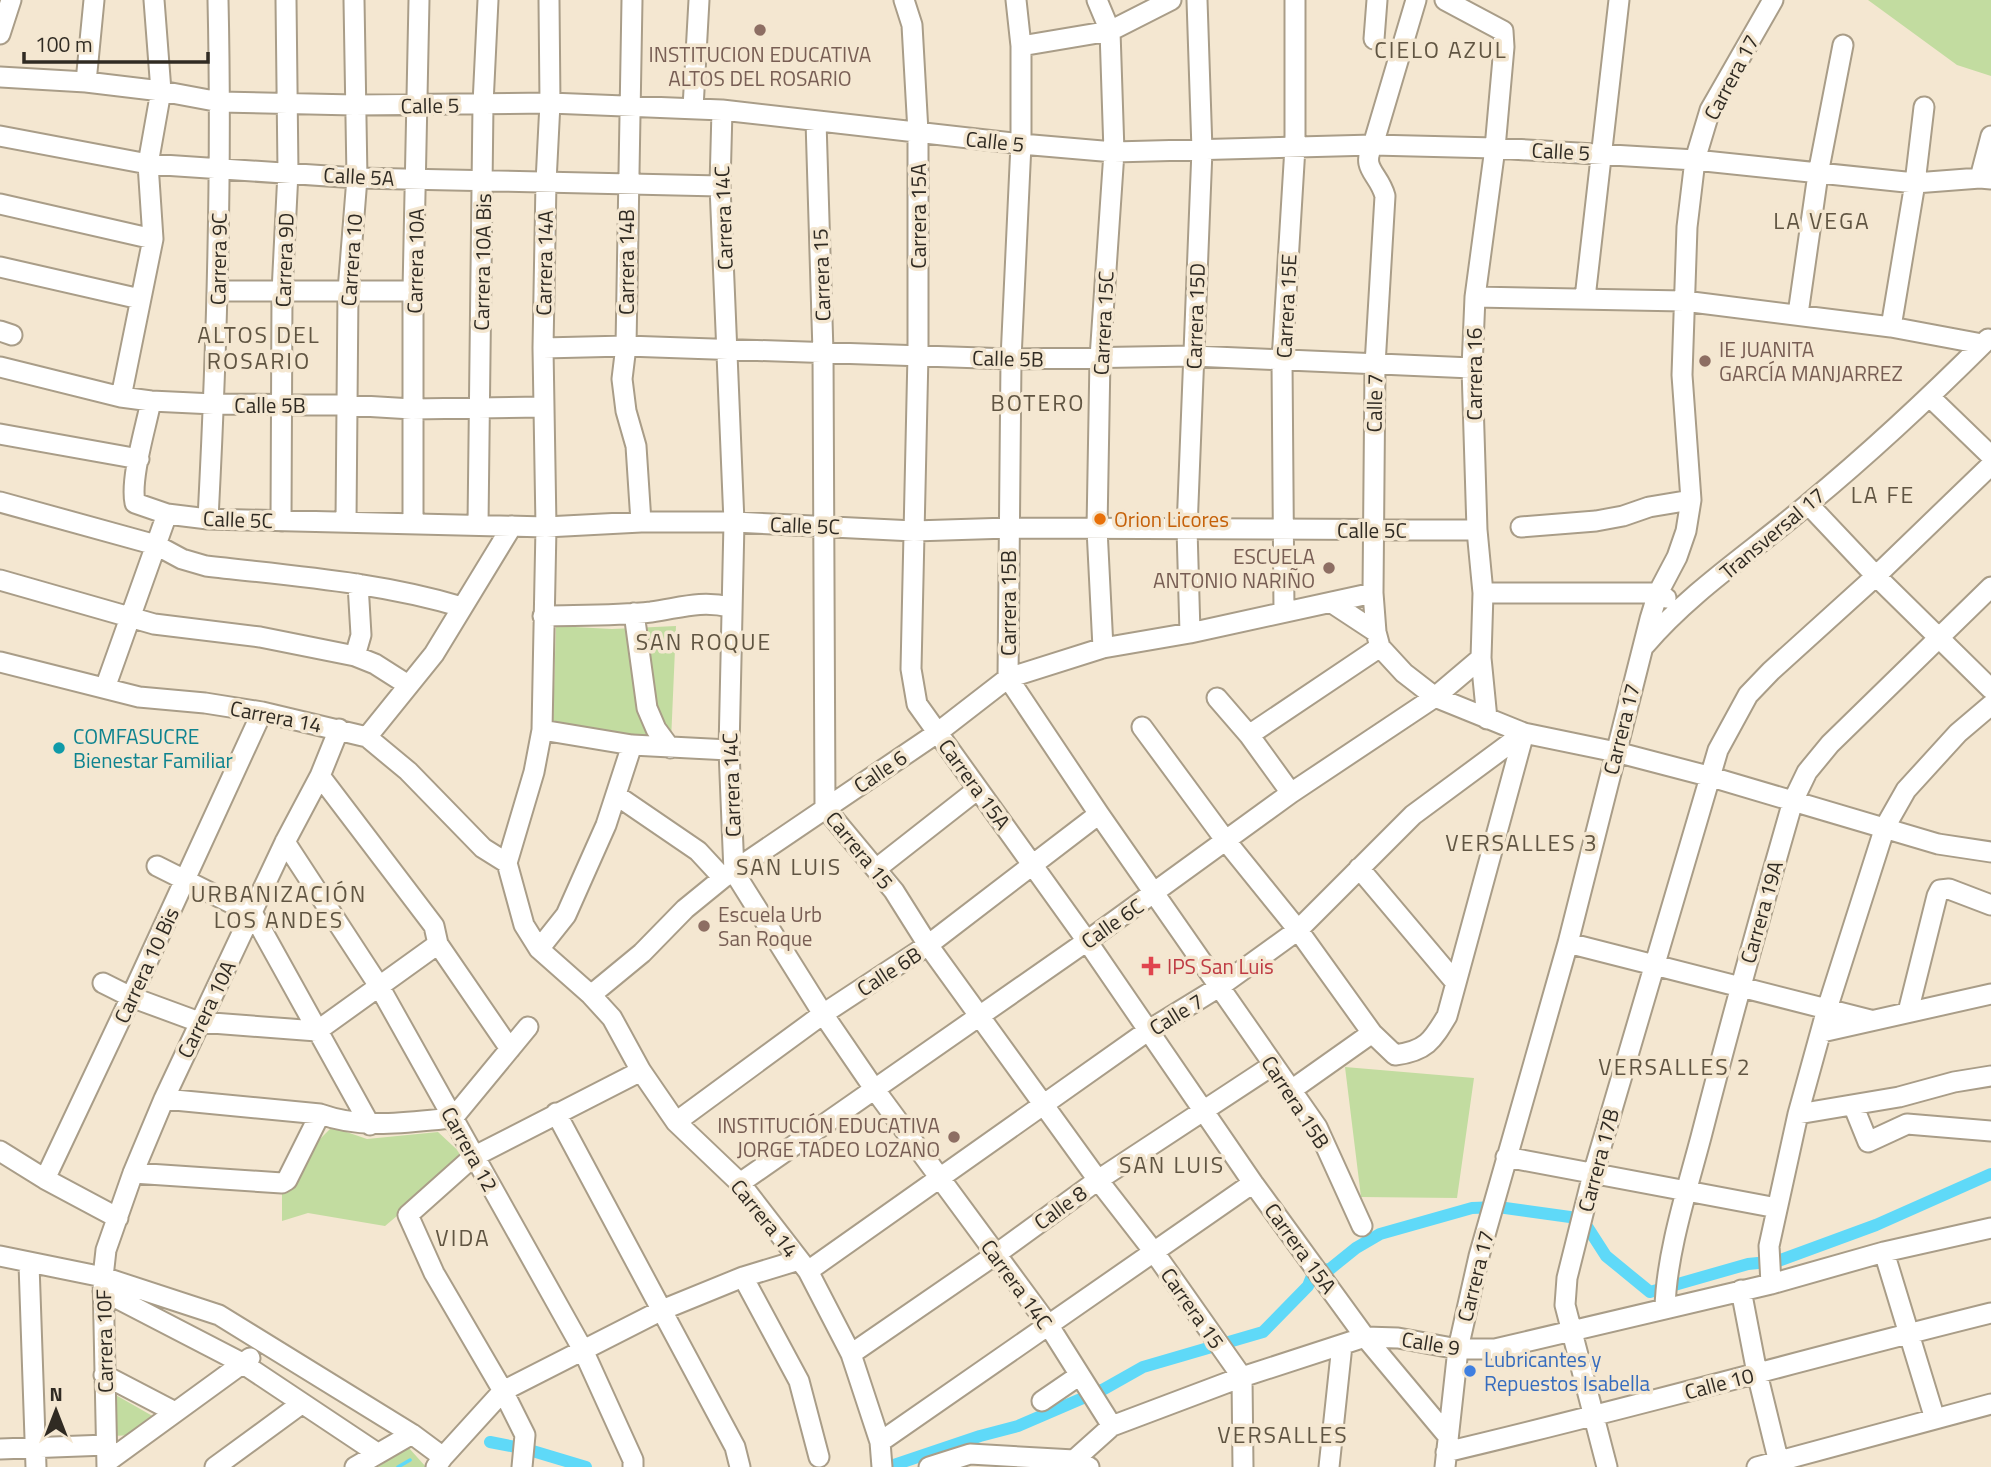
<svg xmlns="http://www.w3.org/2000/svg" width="1991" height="1467" font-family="'Titillium Web',sans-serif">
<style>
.green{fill:#c2dca0}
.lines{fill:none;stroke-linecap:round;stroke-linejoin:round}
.stream{stroke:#5fd9f8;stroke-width:3.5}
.canal{stroke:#5fd9f8;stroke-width:12}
.minor-casing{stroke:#a99d88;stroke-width:23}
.minor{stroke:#fff;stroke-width:19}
.education-dot{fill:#8d6e63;stroke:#f4e7d1;stroke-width:2.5}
.food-dot{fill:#e8710a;stroke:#f4e7d1;stroke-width:2.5}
.culture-dot{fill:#0f9aa8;stroke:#f4e7d1;stroke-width:2.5}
.health-dot{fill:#e0444e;stroke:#f4e7d1;stroke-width:2.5}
.shop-dot{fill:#3f7fe0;stroke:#f4e7d1;stroke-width:2.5}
.labels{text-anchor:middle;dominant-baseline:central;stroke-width:7;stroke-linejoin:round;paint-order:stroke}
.education-label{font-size:21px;fill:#785e54;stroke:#f4e7d1;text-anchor:start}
.street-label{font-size:21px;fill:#302b23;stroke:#f4e7d1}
.food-label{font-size:21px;fill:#c56008;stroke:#f4e7d1;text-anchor:start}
.culture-label{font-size:21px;fill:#0d838f;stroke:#f4e7d1;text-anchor:start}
.health-label{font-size:21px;fill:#be3a42;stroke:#f4e7d1;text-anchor:start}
.shop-label{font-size:21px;fill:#366cbe;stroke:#f4e7d1;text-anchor:start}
.neighbourhood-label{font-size:23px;letter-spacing:2px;fill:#605542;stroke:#f4e7d1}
</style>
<rect width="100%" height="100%" fill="#f4e7d1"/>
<path class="green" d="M1868,0H1991V76L1957,65Z
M556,626L612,629L676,626L671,741L553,721Z
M1345,1067L1474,1078L1457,1198L1361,1197Z
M332,1127L367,1139L438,1132L466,1158L385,1226L308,1213L282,1221V1194L310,1149Z
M114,1394L156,1418L133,1435L113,1436Z
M408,1447L426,1467H378Z"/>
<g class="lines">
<path class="stream" d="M398,1467L410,1460"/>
<path class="canal" d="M490,1442L526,1449L586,1467
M888,1467L980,1436L1018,1426L1104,1389L1143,1367L1263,1332L1308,1286L1314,1271L1330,1269L1356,1248L1380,1234L1472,1208L1498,1207L1570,1217L1588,1228L1606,1256L1650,1292L1748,1264L1778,1261L1876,1225L1991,1174"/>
<defs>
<path id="minor" d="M549,0L550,103L546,182L543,348L546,527L542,730L534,772L507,863L524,925L539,949L591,995L612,1018L641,1071L676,1122L740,1183L808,1271L851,1354L880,1442L882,1467
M632,0L626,346L622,379L626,411L636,446L641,522
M904,0L912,25L918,132V354L911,669L917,704L1087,941L1253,1183L1365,1337L1447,1435
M1016,0L1021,46V144L1011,359L1008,678L1099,814L1317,1127L1362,1226
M1097,0L1110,31L1114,152L1100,358L1097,529L1103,648
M1416,0L1373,145C1360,169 1379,173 1385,196L1375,365L1373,593L1376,632L1380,647L1404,673L1435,697L1524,733L1616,752L1708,776L1938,844L1991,852
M1445,0L1503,31L1504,47L1495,148L1475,297L1472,368L1477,530L1483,593L1481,658L1487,719
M0,34L11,0
M1374,39L1377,0
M1021,46L1110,31L1171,0
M0,77L86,82L161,91L220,102L354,105L550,103L722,110L1021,144L1114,152L1373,145L1495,148L1695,160L1915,183L1980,178L1991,179
M86,82L94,0
M693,108L699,0
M722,110L720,186L734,522L729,750L734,872L823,1014L875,1090L1049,1326L1112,1426
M816,121L823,352L825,808L894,891L928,945L1098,1180L1154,1252L1242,1377L1243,1467
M0,136L148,164L357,178L720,186
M1980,178L1991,136
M0,204L153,239
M0,267L140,299
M218,291H413
M1475,297L1684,301L1891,327L1982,344
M1585,298L1619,0
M1798,314L1818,174L1843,45
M1891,327L1915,183L1924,107
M0,331L12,335
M543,348L626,346L1011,359L1193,356L1472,368
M0,367L121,397L151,401L214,404L346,405L412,409L543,407
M121,397L153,239L148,164L161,91L154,0
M1930,397L1991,456
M151,401C146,427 130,478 135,503L167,514L208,519L546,527L641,522H734L914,531L1009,528L1477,530
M0,434L139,459
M0,502L156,545L182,559L206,566C292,576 379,582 462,607
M1808,504L1876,576L1991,689
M208,519C217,346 222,173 218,0
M281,521L282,292L288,172L286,0
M346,521L348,291L357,178L354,0
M413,523V291L419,0
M478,525L483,104L488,0
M1521,527L1596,521L1623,516L1649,507L1691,500
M0,580L154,624L260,637L355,656L375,664L408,685
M1483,593H1658L1666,598
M1332,603L1376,632
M1284,612L1282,361L1295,147V0
M634,613L647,708L656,729L670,748
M543,616C578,615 615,616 651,612C680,608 700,600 730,607
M1190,633L1187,529L1202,150L1197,0
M1645,645C1691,591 1753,551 1807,505C1870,453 1930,397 1988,339
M355,656L361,635L358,584
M0,662L139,697L205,703L262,712L367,737L408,771L483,848L507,863
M105,688L167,514
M1217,698L1249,735L1291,793
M1142,727L1226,841L1298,930L1372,1033L1395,1055C1426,1051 1432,1041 1447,1016L1524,733
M542,730L632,745L729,750
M1249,735L1380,647
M367,737L434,654L512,526
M320,776L434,926L438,944L510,1049
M616,795L698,851L723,878
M285,842L379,986L583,1350L633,1460V1467
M157,866L253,914L370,1125
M1359,868L1456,983
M876,869L978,789
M1568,943L1870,1020
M539,949L566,915L606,825L632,745
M103,983L131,997L199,1022L317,1031L438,944
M591,995L642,953L685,909L723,878L937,733L1008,678L1103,648L1190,633L1373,593
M1908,1012L1937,896L1940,890L1949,889L1991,905
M1822,1032L1991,994
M1290,1091L1372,1033
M164,1099L320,1114C365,1130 406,1122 453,1118L528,1027
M1853,1105L1868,1142L1907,1124L1991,1131
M556,1113L735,1447L740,1467
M1798,1114L1899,1097L1954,1082L1991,1076
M676,1122L823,1014L928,945L1099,814
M0,1151L45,1179L118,1218
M1506,1157L1777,1208
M133,1173L282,1183L287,1180L320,1114
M45,1179L131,997L262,712
M740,1183L1087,941L1291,793L1435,697L1481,658
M1884,1252L1935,1419
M0,1256L103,1277L219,1315L412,1434L443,1457
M29,1264L36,1467
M808,1271L1149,1030L1219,987L1298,930L1413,815L1524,733
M743,1277L799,1381L819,1457
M1771,1284L1769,1246L1798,1114L1827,1009L1885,827L1906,790L1958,733L1991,705
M1741,1290L1757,1373L1780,1467
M103,1291L242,1363L377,1453
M1665,1309C1666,1255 1687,1190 1701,1137C1730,1024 1761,912 1793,801L1807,772L1830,744L1991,587
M851,1354L995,1255L1098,1180L1273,1065
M104,1375L175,1412
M1042,1401L1080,1375
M880,1442L1253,1183
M0,1449L107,1445
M1446,1452C1629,1409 1809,1358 1991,1313
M1074,1460L1112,1426L1242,1377L1365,1337L1398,1338L1458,1349H1495L1771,1284L1884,1252L1991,1228
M107,1462L250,1358
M107,1467L103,1277L106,1250L133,1173L164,1099L285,842L320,776L339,729
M215,1467L301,1404
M355,1467L412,1434
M436,1467L443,1457L503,1391L662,1310L743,1277L799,1260
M522,1467L525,1435L503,1391L434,1273L408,1215L473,1157L641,1071
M929,1467L970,1454L1074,1460L1089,1467
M1329,1467L1342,1345
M1445,1467L1458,1349L1479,1256L1568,943L1650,619L1658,593L1677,557L1686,531L1691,500L1682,375L1687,227L1695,160L1710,110L1773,0
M1607,1467L1565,1305L1567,1278L1593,1174L1718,750L1748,695L1771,671L1876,576L1991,465
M1757,1467L1991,1404"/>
</defs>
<use href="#minor" class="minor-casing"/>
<use href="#minor" class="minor"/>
</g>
<g class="education-dot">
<circle cx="760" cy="30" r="7"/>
<circle cx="1705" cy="361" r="7"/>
<circle cx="1329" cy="568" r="7"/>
<circle cx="704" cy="926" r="7"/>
<circle cx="954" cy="1137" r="7"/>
</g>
<circle class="food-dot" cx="1100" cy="519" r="7"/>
<circle class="culture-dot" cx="59" cy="748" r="7"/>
<path class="health-dot" d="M1147.5 955.5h7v7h7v7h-7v7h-7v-7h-7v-7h7z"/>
<circle class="shop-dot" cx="1470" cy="1371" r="7"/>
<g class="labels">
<g class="education-label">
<text x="760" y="54" text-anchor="middle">INSTITUCION EDUCATIVA<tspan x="760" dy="24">ALTOS DEL ROSARIO</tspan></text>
<text x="1719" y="349">IE JUANITA<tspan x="1719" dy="24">GARCÍA MANJARREZ</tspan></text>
<text x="1315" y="556" text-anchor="end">ESCUELA<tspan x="1315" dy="24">ANTONIO NARIÑO</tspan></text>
<text x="718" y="914">Escuela Urb<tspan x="718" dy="24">San Roque</tspan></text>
<text x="940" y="1125" text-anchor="end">INSTITUCIÓN EDUCATIVA<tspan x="940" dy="24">JORGE TADEO LOZANO</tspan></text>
</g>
<g class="street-label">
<text transform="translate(1731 77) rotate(-62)">Carrera 17</text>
<text transform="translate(430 105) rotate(-1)">Calle 5</text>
<text transform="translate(995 141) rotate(6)">Calle 5</text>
<text transform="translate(1561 151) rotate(3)">Calle 5</text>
<text transform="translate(359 176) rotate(3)">Calle 5A</text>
<text transform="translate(918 216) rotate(-90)">Carrera 15A</text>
<text transform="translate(723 218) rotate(-92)">Carrera 14C</text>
<text transform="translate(218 259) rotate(-89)">Carrera 9C</text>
<text transform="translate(284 260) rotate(-88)">Carrera 9D</text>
<text transform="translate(351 260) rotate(-86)">Carrera 10</text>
<text transform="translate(415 261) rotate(-89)">Carrera 10A</text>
<text transform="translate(482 262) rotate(-89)">Carrera 10A Bis</text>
<text transform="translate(626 262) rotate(-90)">Carrera 14B</text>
<text transform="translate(544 263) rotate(-89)">Carrera 14A</text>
<text transform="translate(821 275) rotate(-92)">Carrera 15</text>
<text transform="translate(1286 306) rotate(-87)">Carrera 15E</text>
<text transform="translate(1195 316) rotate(-88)">Carrera 15D</text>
<text transform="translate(1103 323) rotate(-87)">Carrera 15C</text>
<text transform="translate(1008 358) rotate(1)">Calle 5B</text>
<text transform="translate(1474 374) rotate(-90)">Carrera 16</text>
<text transform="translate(1374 403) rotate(-89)">Calle 7</text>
<text x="270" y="405">Calle 5B</text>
<text transform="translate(238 519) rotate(2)">Calle 5C</text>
<text transform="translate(805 525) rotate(2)">Calle 5C</text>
<text x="1372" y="530">Calle 5C</text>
<text transform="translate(1772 533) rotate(-40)">Transversal 17</text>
<text transform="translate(1008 603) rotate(-90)">Carrera 15B</text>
<text transform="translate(276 716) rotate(11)">Carrera 14</text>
<text transform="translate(1621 729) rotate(-76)">Carrera 17</text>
<text transform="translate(880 771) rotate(-34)">Calle 6</text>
<text transform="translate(975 784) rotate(54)">Carrera 15A</text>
<text transform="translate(731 785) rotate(-92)">Carrera 14C</text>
<text transform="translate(860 850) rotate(51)">Carrera 15</text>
<text transform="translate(1761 912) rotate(-74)">Carrera 19A</text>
<text transform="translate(1112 923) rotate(-35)">Calle 6C</text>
<text transform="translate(146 965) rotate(-65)">Carrera 10 Bis</text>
<text transform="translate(889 971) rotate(-33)">Calle 6B</text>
<text transform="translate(206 1009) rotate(-64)">Carrera 10A</text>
<text transform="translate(1176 1014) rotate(-32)">Calle 7</text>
<text transform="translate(1296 1102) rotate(57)">Carrera 15B</text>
<text transform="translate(470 1149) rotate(61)">Carrera 12</text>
<text transform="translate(1598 1160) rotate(-75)">Carrera 17B</text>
<text transform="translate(1060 1207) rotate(-36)">Calle 8</text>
<text transform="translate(765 1218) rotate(51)">Carrera 14</text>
<text transform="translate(1301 1248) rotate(54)">Carrera 15A</text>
<text transform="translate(1475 1276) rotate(-76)">Carrera 17</text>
<text transform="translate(1017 1284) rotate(54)">Carrera 14C</text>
<text transform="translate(1193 1308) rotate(55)">Carrera 15</text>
<text transform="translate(104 1341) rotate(-91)">Carrera 10F</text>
<text transform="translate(1431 1343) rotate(9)">Calle 9</text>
<text transform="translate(1719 1383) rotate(-15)">Calle 10</text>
</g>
<g class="food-label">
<text x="1114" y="519">Orion Licores</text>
</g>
<g class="culture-label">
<text x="73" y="736">COMFASUCRE<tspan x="73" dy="24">Bienestar Familiar</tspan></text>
</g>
<g class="health-label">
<text x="1167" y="966">IPS San Luis</text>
</g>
<g class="shop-label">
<text x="1484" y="1359">Lubricantes y<tspan x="1484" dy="24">Repuestos Isabella</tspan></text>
</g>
<g class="neighbourhood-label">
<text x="1441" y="49">CIELO AZUL</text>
<text x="1822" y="220">LA VEGA</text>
<text x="259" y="334">ALTOS DEL<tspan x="259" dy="26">ROSARIO</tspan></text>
<text x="1038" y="402">BOTERO</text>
<text x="1883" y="494">LA FE</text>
<text x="704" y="641">SAN ROQUE</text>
<text x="1522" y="842">VERSALLES 3</text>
<text x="789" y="866">SAN LUIS</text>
<text x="279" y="893">URBANIZACIÓN<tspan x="279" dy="26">LOS ANDES</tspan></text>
<text x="1675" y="1066">VERSALLES 2</text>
<text x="1172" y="1164">SAN LUIS</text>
<text x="463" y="1237">VIDA</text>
<text x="1283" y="1434">VERSALLES</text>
</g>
</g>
<g transform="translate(56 1411)" stroke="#f4e7d1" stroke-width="5" paint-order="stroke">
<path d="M0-5L12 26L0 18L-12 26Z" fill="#302b23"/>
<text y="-10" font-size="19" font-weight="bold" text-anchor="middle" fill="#302b23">N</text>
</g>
<path d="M24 52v10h184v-10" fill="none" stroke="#302b23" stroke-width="3.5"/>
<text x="35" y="52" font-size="21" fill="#302b23" stroke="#f4e7d1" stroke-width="5" paint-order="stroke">100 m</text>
</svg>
